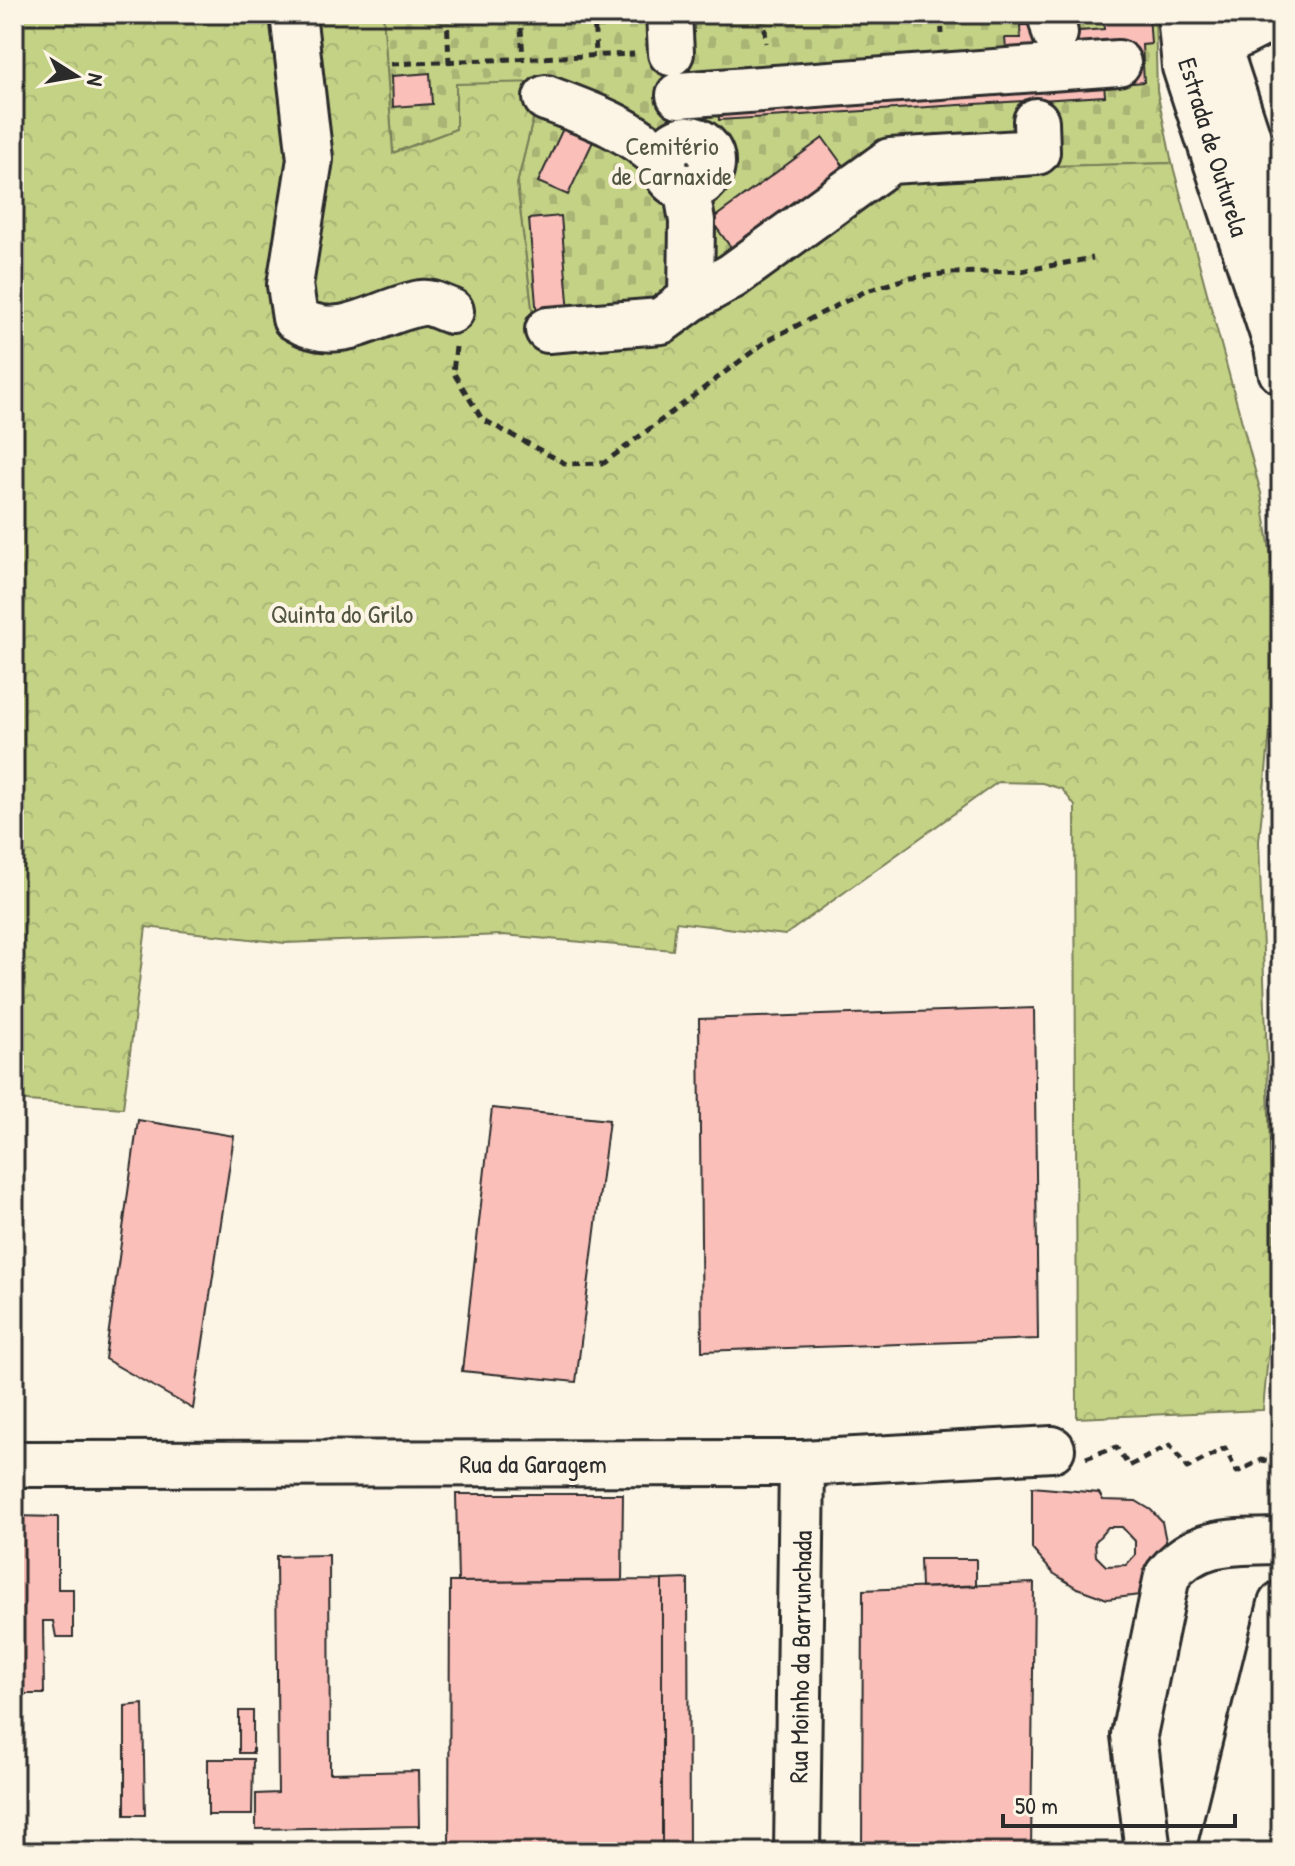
<svg xmlns="http://www.w3.org/2000/svg" width="1295" height="1866" font-family="'Patrick Hand',sans-serif">
<style>
.cemetery{fill:url(#cemetery-stones);stroke:#787e58;stroke-width:2}
.park{fill:url(#park-crowns);stroke:#787e58;stroke-width:2}
.building{fill:#fbbfb9;stroke:#2b2b2b;stroke-width:2;fill-rule:evenodd}
.lines{fill:none;stroke-linecap:round;stroke-linejoin:round}
.minor-casing{stroke:#2b2b2b;stroke-width:50}
.path{stroke:#2b2b2b;stroke-width:5;stroke-dasharray:8 6;stroke-linecap:butt}
.minor{stroke:#fcf5e5;stroke-width:44}
.labels{text-anchor:middle;dominant-baseline:central;stroke-width:8;stroke-linejoin:round;paint-order:stroke}
.park-label{font-size:26px;fill:#515542;stroke:#fcf5e5}
.street-label{font-size:26px;fill:#2b2b2b;stroke:#fcf5e5}
</style>
<defs>
<pattern id="cemetery-stones" width="16" height="16" patternUnits="userSpaceOnUse" patternTransform="scale(2)"><rect width="16" height="16" fill="#c4d286"/><path d="M2 7V4a2 2 0 0 1 4 0v3zM10 15v-3a2 2 0 0 1 4 0v3z" fill="#a9b474"/></pattern>
<pattern id="park-crowns" width="20" height="18" patternUnits="userSpaceOnUse" patternTransform="scale(2)"><rect width="20" height="18" fill="#c4d286"/><path d="M2 6a3 3 0 1 1 6 0M12 15a3 3 0 1 1 6 0" fill="none" stroke="#a9b474"/></pattern>
</defs>
<rect width="100%" height="100%" fill="#fcf5e5"/>
<filter id="ink" filterUnits="userSpaceOnUse"><feTurbulence type="fractalNoise" baseFrequency=".0125" numOctaves="2"/><feDisplacementMap in="SourceGraphic" scale="16" xChannelSelector="R" yChannelSelector="G"/><feConvolveMatrix kernelMatrix="1 2 1 2 8 2 1 2 1" color-interpolation-filters="sRGB"/></filter>
<g filter="url(#ink)">
<path class="cemetery" d="M383,14H1155L1157,91L1172,163L898,170L674,338L537,350L517,184L542,82L456,129L393,153Z"/>
<path class="park" d="M14,14H383L393,153L456,129V84L542,82L517,184L537,350L674,338L898,170L1172,163L1261,493L1281,621L1259,841L1275,1280L1263,1410L1077,1418L1075,806L1062,789L1042,783L998,782L785,935L676,922L673,950L503,935L285,943L146,927L123,1108L14,1100Z"/>
<path class="building" d="M1103,14H1149L1151,44L1142,45L1144,82L1120,84L1043,50L1042,34L1104,29Z
M1020,25H1038L1039,48L1006,49L1005,38H1021Z
M430,73L432,104L393,107L392,76Z
M1104,83L1105,96L719,120L718,105Z
M566,122L596,135L568,195L538,182Z
M823,138L844,167L732,249L711,220Z
M561,216L569,314L537,317L529,219Z
M1034,1008L1038,1339L702,1351L699,1019Z
M492,1108L609,1120L576,1382L462,1371Z
M138,1120L234,1136L193,1409L105,1359Z
M1032,1487L1099,1493L1103,1500L1136,1501L1151,1510L1162,1522L1169,1555L1154,1585L1140,1595L1107,1599L1077,1588L1053,1573L1032,1549ZM1108,1527H1122L1135,1541V1555L1126,1565L1106,1566L1096,1556L1095,1542Z
M456,1494H623L622,1581L458,1582Z
M14,1516L58,1517V1589H73V1637H56L53,1621H43L44,1694H14Z
M329,1555L330,1773L418,1771L419,1826L256,1829V1794L278,1793L276,1556Z
M920,1559H976V1586L921,1588Z
M688,1579L689,1852H662V1580Z
M662,1580V1852H449L450,1582Z
M1034,1583L1031,1852H862L863,1590Z
M143,1704L145,1815H125V1706Z
M239,1711H253V1753H239Z
M208,1759H253L252,1815H208Z"/>
<g class="lines">
<defs>
<path id="minor" d="M293,14L310,159L290,285L295,318C339,346 376,311 421,303C430,301 442,308 451,311
M669,14L671,53
M1050,14L1055,33
M1180,14L1185,67L1277,347L1281,371
M1212,14L1218,46L1281,238
M1218,46L1281,14
M679,95L1118,63
M546,98C587,113 633,129 663,161
M664 163a24 24 0 1 1 48 0a24 24 0 1 1-48 0Z
M691,299L732,276L890,161L1037,152L1036,121
M548,330L661,321L691,299L692,221L686,187
M14,1464L802,1463L1052,1449
M797,1852L802,1463
M1148,1852L1134,1735L1167,1576C1194,1538 1238,1542 1281,1541
M1220,1852L1281,1604
M1249,1852L1281,1735"/>
</defs>
<use href="#minor" class="minor-casing"/>
<path class="path" d="M447,14L449,63
M520,14L523,58
M594,14L596,55
M764,14L766,43
M941,14L942,34
M391,64L634,54
M456,347L453,372L482,419L566,464L604,463L768,340L864,292L905,279L949,273L1021,271L1093,258
M1086,1458L1116,1447L1129,1466L1170,1445L1187,1468L1225,1448L1237,1472L1261,1460L1281,1463"/>
<use href="#minor" class="minor"/>
</g>
</g>
<g class="labels">
<g class="park-label">
<text x="672" y="145">Cemitério<tspan x="672" dy="30">de Carnaxide</tspan></text>
<text x="342" y="613">Quinta do Grilo</text>
</g>
<g class="street-label">
<text transform="translate(1214 147) rotate(73)">Estrada de Outurela</text>
<text x="533" y="1463">Rua da Garagem</text>
<text transform="translate(800 1657) rotate(-89)">Rua Moinho da Barrunchada</text>
</g>
</g>
<rect width="1295" height="1866" fill="none" stroke="#fcf5e5" stroke-width="48"/>
<rect x="24" y="24" width="1247" height="1818" fill="none" stroke="#2b2b2b" stroke-width="3" filter="url(#ink)"/>
<g transform="translate(76 76) rotate(101)" stroke="#fcf5e5" stroke-width="6" paint-order="stroke">
<path d="M0-6L14 30L0 20L-14 30Z" fill="#2b2b2b"/>
<text y="-12" font-size="22" font-weight="bold" text-anchor="middle" fill="#2b2b2b">N</text>
</g>
<path d="M1003 1814v12h232v-12" fill="none" stroke="#2b2b2b" stroke-width="4"/>
<text x="1015" y="1814" font-size="24" fill="#2b2b2b" stroke="#fcf5e5" stroke-width="6" paint-order="stroke">50 m</text>
</svg>
